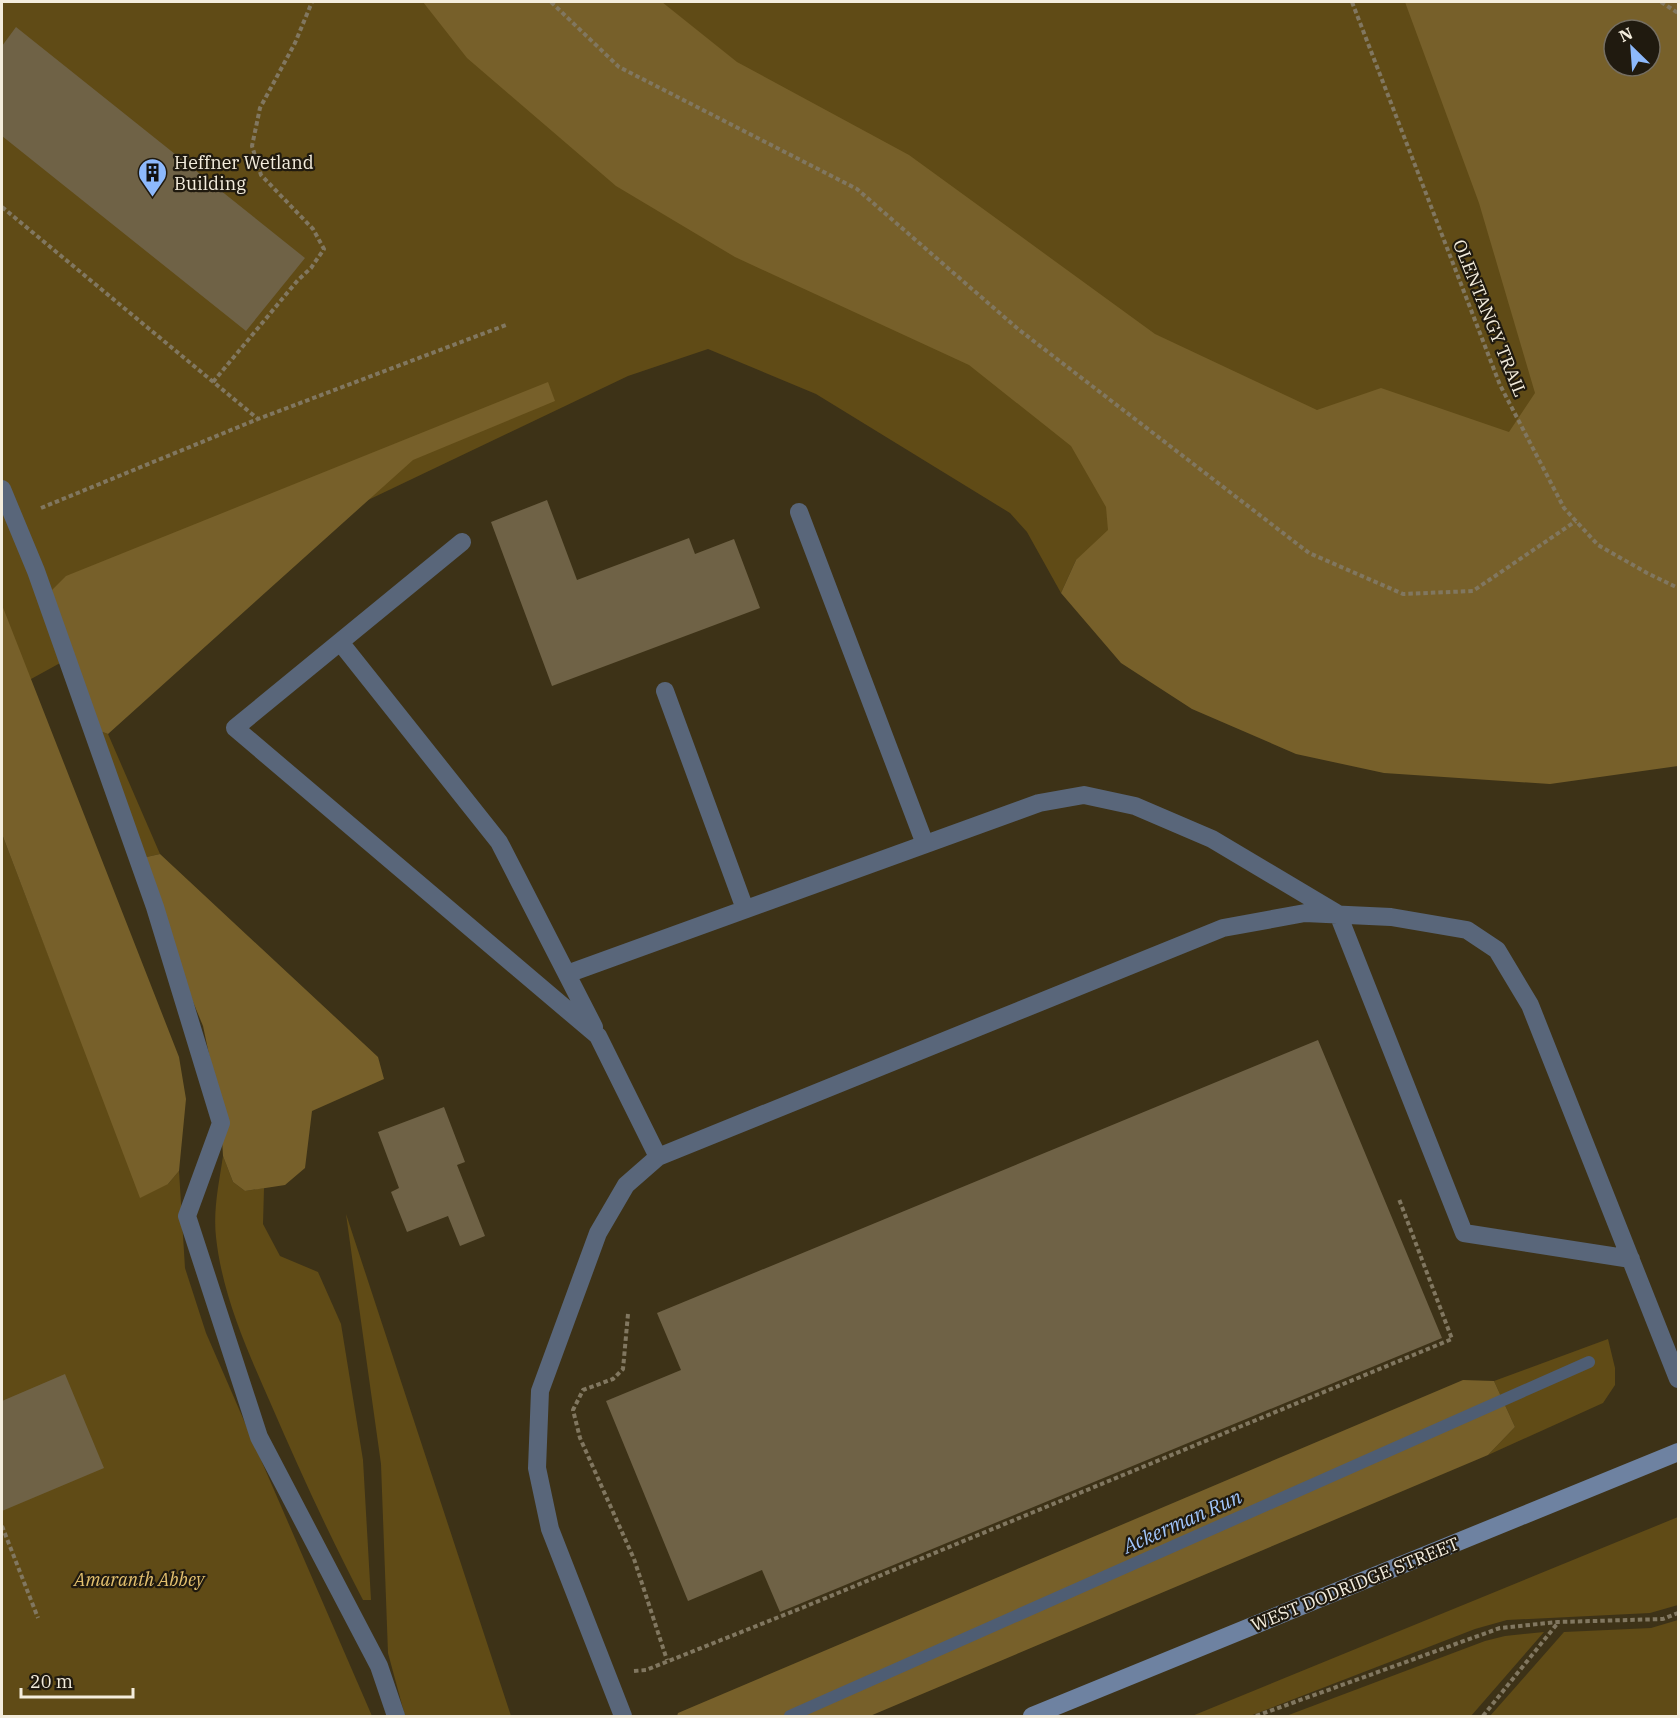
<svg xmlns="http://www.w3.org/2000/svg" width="1680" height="1718" font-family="'IBM Plex Serif',serif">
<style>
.green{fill:#604b16;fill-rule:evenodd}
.forest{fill:#77602a;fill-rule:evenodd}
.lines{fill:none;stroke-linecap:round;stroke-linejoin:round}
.stream{stroke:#4e5d73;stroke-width:12}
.building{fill:#6f6246}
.path{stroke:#817760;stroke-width:4;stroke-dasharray:4.5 3;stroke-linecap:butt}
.lane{stroke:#59667a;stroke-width:18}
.secondary{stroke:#6e82a1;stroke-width:18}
.labels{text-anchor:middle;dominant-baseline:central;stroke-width:4.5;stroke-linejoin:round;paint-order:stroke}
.poi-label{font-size:18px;fill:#f4eddd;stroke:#201a0f;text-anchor:start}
.street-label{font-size:18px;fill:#f4eddd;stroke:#201a0f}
.park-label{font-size:18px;font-style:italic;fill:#e4c16f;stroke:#201a0f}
.water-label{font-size:20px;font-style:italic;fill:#a1c5fb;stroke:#201a0f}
</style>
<rect width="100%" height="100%" fill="#3d3217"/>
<path class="green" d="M2,2H1678V729L1076,560L1061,593L1027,532L1010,513L816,394L708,349L628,376L280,542L2,695ZM1614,30H1650V66H1614Z
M86,726L108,734L160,854L142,858Z
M2,834L80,1038L168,1184L179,1171L185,1268L206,1333L372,1716H2Z
M223,1156L233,1182L245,1191L264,1188L263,1224L280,1256L318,1272L341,1324L363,1460L371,1600H363C329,1535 299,1469 270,1402C247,1350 222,1294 216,1237C213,1210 219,1183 223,1156Z
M346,1214L511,1716H405L388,1653L381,1464Z
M1608,1339L1615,1368V1385L1603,1403L1488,1455L1515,1427L1494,1381Z
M1678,1517V1605L1650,1613L1507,1620L1475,1629L1250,1716H1192Z
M1678,1620V1716H1490L1564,1632L1651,1628Z
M1544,1632L1471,1716H1286L1485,1641L1505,1636Z"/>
<path class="forest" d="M423,2H662L737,62L909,155L1155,334L1317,410L1381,388L1509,432L1535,393L1479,203L1405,2H1678V766L1550,784L1384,773L1296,754L1192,709L1121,663L1061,593L1076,560L1108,530L1106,507L1071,446L969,365L735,257L616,186L467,58ZM1614,30H1650V66H1614Z
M548,382L555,401L413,460L108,734L86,726L52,590L66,576Z
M2,605L179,1057L186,1099L179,1171L168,1184L140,1198L2,834Z
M160,854L378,1057L384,1079L312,1111L305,1168L285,1185L245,1191L233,1182L223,1156L220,1106L203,1026L138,869L142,858Z
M1463,1380L1494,1381L1515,1427L1488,1455L870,1716H677L678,1713Z"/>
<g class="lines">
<path class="stream" d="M790,1716L1589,1362"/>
</g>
<path class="building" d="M16,27L305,258L246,331L2,136V46Z
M547,500L577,580L689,538L695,554L734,539L760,608L552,686L491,522Z
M1318,1040L1442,1338L780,1612L762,1570L688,1601L606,1401L681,1370L657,1313Z
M444,1107L465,1162L457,1165L485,1236L460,1246L448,1216L407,1232L391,1192L399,1188L378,1132Z
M65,1374L104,1468L2,1511V1401Z"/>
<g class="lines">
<path class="path" d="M551,2L619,67L857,189L1018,329L1309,553L1403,594L1473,591L1576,521
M1352,2L1500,385L1564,508L1598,545L1647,573L1678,588
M1661,2L1678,13
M2,207L258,419
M213,382L298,280L311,268L324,249L313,229L261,175L252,146L260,108L295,43L312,2
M41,508L258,419L506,325
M628,1314L623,1369L613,1379L583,1390L573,1410L580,1438L634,1559L667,1660
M2,1526L38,1618
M634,1671L646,1670L804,1607L1452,1339L1399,1199
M1256,1716L1500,1628L1558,1622L1663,1619L1678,1613
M1483,1716L1557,1624"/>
<path class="lane" d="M2,489L36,571L155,907L221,1123L187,1216L259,1437L379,1666L396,1716
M799,512L925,844
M462,542L235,728L598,1036L658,1157
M340,642L499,842L594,1027
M665,691L745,909
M567,974L1039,803L1084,795L1135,806L1212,839L1338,914L1464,1233L1631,1259
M623,1716L550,1529L537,1468L540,1391L598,1233L626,1185L658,1157L1223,928L1305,913L1391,917L1467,930L1497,950L1530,1005L1678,1379"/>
<path class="secondary" d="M1032,1716L1678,1452"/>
</g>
<defs>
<symbol id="building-pin" viewBox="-11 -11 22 30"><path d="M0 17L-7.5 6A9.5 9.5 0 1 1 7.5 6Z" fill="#8db9fc" stroke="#201a0f"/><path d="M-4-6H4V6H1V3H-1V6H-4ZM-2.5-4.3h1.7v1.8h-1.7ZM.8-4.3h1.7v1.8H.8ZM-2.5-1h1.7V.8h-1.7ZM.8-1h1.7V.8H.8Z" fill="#111"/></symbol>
</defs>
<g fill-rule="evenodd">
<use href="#building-pin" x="136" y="156" width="33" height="45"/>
</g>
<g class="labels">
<g class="poi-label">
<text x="174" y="162">Heffner Wetland<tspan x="174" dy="21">Building</tspan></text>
</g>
<g class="street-label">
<text transform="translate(1490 318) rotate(68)">OLENTANGY TRAIL</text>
<text transform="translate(1355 1584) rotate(-22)">WEST DODRIDGE STREET</text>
</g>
<g class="park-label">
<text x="139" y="1579">Amaranth Abbey</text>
</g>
<g class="water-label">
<text transform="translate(1182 1521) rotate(-24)">Ackerman Run</text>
</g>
</g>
<rect width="1680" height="1718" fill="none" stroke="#f4eddd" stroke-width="6"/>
<g transform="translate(1632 48) rotate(335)"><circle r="28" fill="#201a0f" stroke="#756e61" stroke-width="1.5"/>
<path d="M0-4.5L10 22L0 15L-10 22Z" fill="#8db9fc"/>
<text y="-9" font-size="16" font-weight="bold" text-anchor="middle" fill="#f4eddd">N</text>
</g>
<path d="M21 1688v9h112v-9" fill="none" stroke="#f4eddd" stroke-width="3"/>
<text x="30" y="1688" font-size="18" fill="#f4eddd" stroke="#201a0f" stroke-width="4.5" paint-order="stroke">20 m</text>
</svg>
